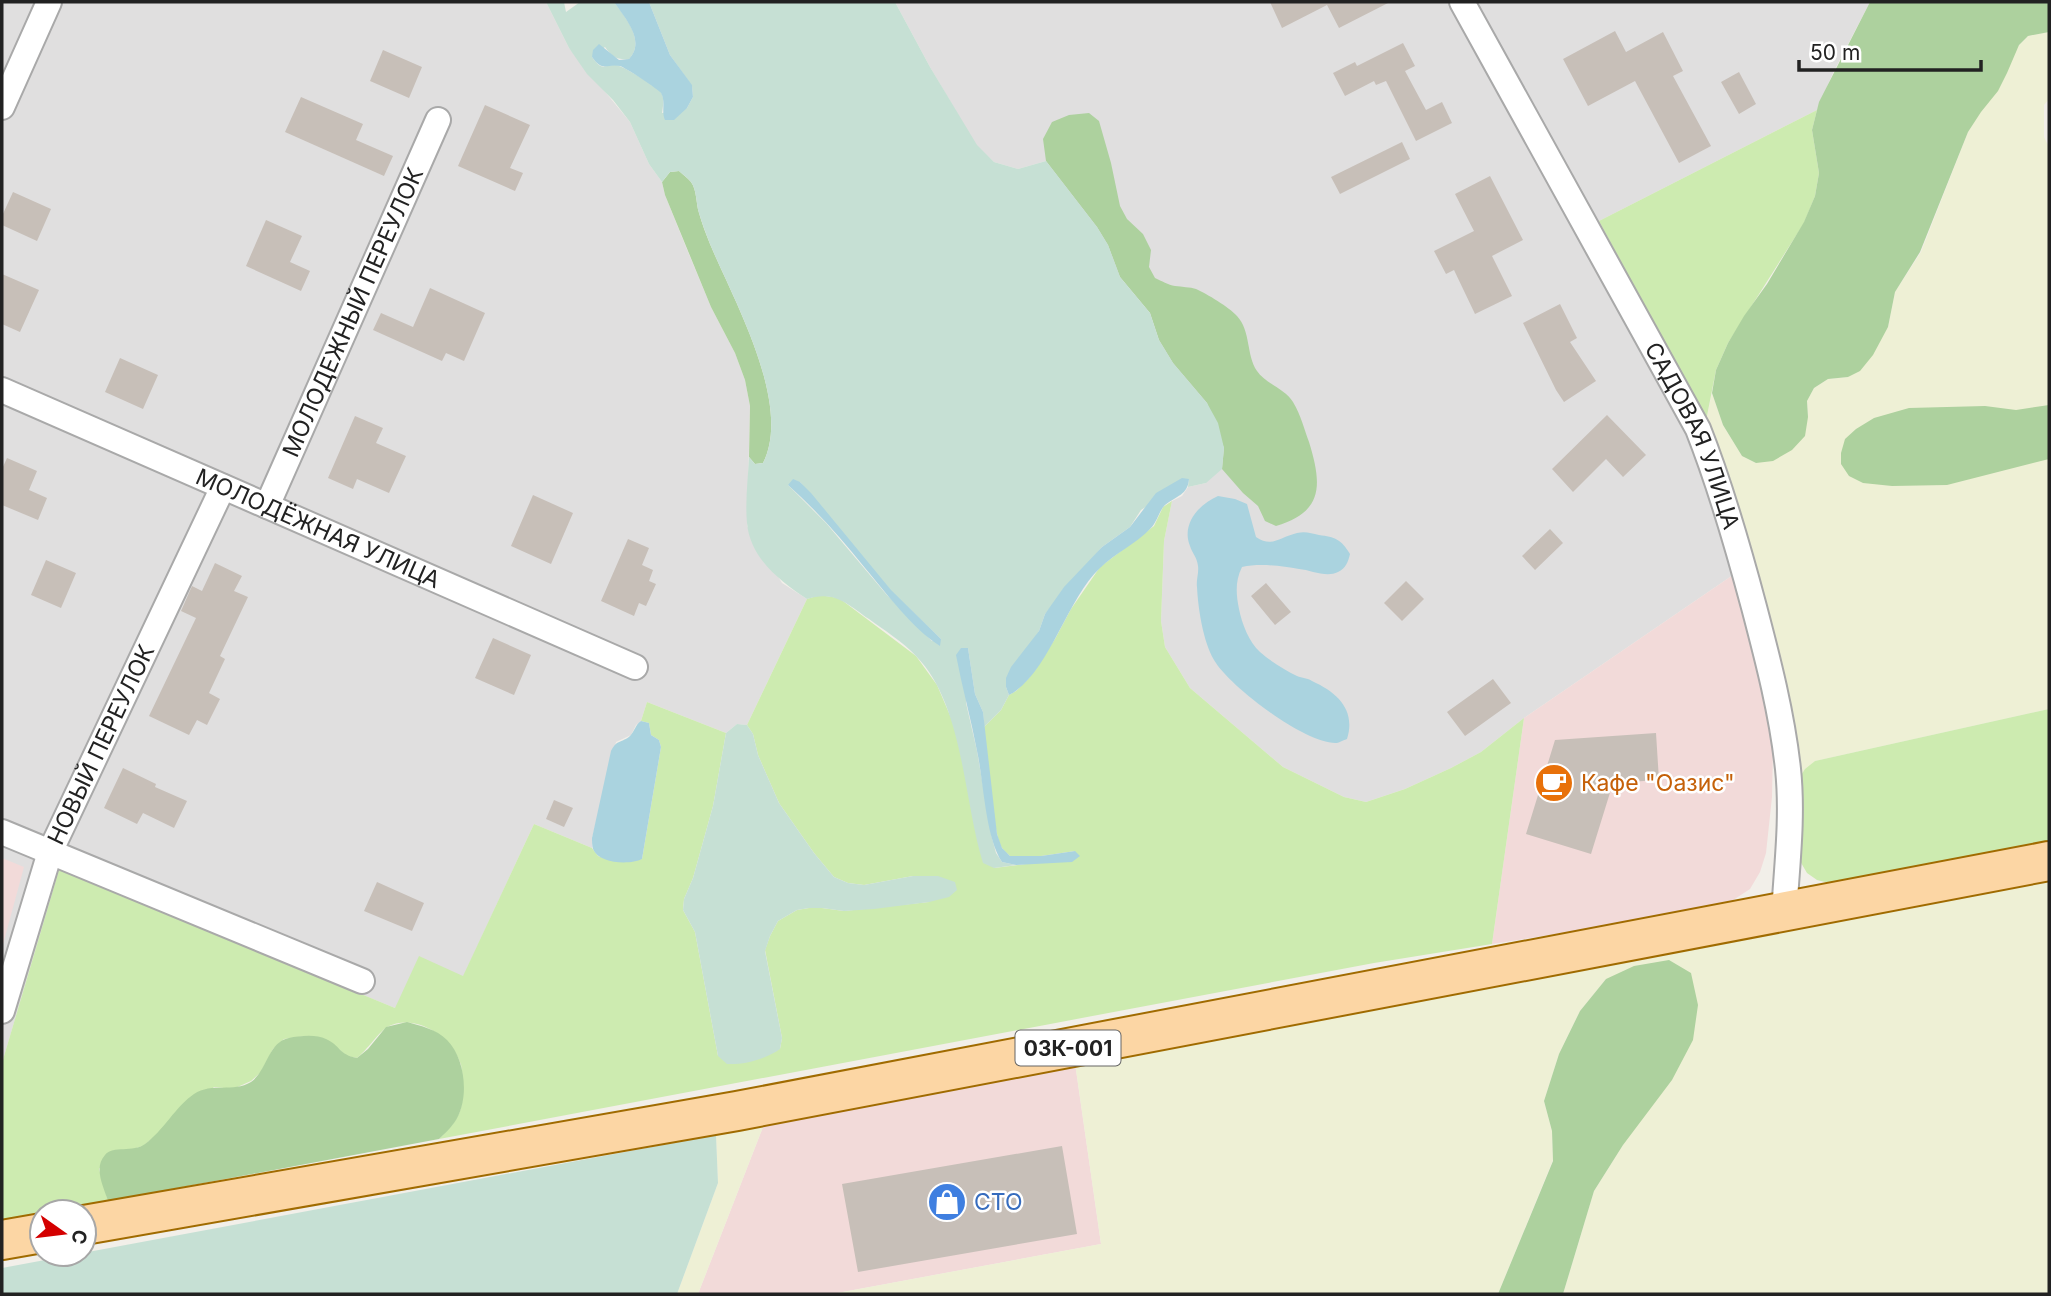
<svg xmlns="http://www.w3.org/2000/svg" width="2051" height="1296" font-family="Inter,sans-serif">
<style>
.residential{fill:#e0dfdf}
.commercial{fill:#f2dad9}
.farmland{fill:#eef0d5}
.grass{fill:#cdebb0}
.forest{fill:#add19e}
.wetland{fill:#c6e0d4;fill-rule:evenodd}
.water{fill:#aad3df}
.building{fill:#c7bfb8}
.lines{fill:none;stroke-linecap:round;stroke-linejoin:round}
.street-casing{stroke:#a9a9a9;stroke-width:28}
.primary-casing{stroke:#a06b00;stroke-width:42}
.street{stroke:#fff;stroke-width:24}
.primary{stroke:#fcd6a4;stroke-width:38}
.labels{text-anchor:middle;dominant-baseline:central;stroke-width:5;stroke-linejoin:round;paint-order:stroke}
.shield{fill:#fff;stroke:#646464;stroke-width:2}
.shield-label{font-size:21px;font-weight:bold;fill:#222}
.street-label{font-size:23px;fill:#222;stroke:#fff}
.food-label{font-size:23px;fill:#c56008;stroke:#fff;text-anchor:start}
.shop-label{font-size:23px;fill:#366cbe;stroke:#fff;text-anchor:start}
</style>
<rect width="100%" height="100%" fill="#f2efe9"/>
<path class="residential" d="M2,2H546L569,48L630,122L649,164L662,182L665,195L686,247L711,307L735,353L745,380L750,406L747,526L782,583L807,599L747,725L737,724L726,733L647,702L641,721L636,725L631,735L616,742L592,838V848L534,824L463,977L395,1008L59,871L2,1063Z
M895,2H1870L1833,73L1817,110L1599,221L1706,421L1733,575L1524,718L1481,752L1451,768L1405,789L1366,802L1344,797L1283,767L1190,688L1165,647L1161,621L1164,541L1172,501L1182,496L1188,487L1206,483L1150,313L1120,277L1046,161L1018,169L994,162L976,145L930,67Z"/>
<path class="commercial" d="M1733,575L1754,650L1771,724L1773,751L1772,797L1766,853L1760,872L1750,889L1721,908L1492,944L1524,718Z
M2,858L24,867L2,948Z
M1075,1063L1101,1244L832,1294H698L763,1127Z"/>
<path class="farmland" d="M2047,32H2049V99L2044,105V137L2049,147V709L1815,761L1800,777L1706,421L1712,393L1723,425L1742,456L1756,463L1808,417L1807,401L1814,388L1828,379L1848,377L1888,327L1895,292L1921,252L1968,132L2019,45L2028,36Z
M2049,882V1294H1563L1594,1191L1623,1145L1606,979L1580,1011L1559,1054L1544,1101L1552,1131L1553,1160L1498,1294H832L1101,1244L1075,1063Z
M763,1127L698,1294H677L718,1183L716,1135Z"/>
<path class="grass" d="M1817,110L1812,130L1819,173L1815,196L1804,223L1728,343L1716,370L1706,421L1599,221Z
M1172,501L1164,541L1161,621L1165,647L1190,688L1283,767L1344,797L1366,802L1405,789L1451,768L1481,752L1524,718L1492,944L1374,963L439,1139C449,1129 460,1118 462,1103C463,1095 463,1072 461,1065C452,1037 416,1012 387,1027C381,1030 366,1051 357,1058L347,1056L336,1047L306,1036L284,1039L273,1049L261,1072L251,1081L233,1089L214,1087L143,1146L130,1150H114L99,1169L108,1201L42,1212V1214L2,1221V1063L59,870L395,1008L419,956L463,976L534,824L592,848L598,856L607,859L619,862L642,859L661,747L659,740L651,735L649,723L641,721L647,702L726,733L713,806L693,878L684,899L683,910L695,932L718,1056L780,1049L782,1038L765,950L770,936L778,921L797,910L809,908H822L844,911L929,902L913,876L864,885L848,883L834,877L814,853L779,803L758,755L753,734L747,725L807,599L819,595L839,598L916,656L937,685L952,720L994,868L1042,862H1071L1075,851L1041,856H1010C1008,854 1004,851 1002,848C992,832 987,750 984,727L1001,710L1009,695L1016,691L1029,678L1055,639L1071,609L1100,567L1154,526L1163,507Z
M2049,709V842L1850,882L1829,883L1817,880L1807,873L1800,861V777L1805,769L1815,761Z"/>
<path class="forest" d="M1870,2H2049V32L2028,36L2019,45L2007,73L1998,91L1981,112L1968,132L1920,252L1895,292L1888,327L1873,355L1860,371L1848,377L1828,379L1814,388L1807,401L1808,417L1805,436L1792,450L1773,461L1756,463L1742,456L1723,425L1712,393L1716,370L1728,343L1744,316L1767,284L1804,222L1815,196L1819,173L1812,130L1819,102Z
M1089,113L1099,121L1111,163L1120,206L1127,219L1143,234L1151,250L1149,267L1155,278C1162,281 1168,285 1175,286C1182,287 1190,287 1196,289C1207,294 1229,307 1237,316C1251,331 1246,355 1257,371C1265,383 1285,389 1293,402C1301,415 1304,429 1309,442C1322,484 1324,512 1276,526L1265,521L1258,506L1243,493L1222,469L1224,448L1207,403L1173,363L1159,340L1150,313L1120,277L1108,245L1097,227L1046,161L1043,139L1052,122L1069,115Z
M679,171C683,175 688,178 691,182C697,190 696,204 699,213C702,224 706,234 710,244C733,299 793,404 763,463L755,464L749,457L750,406L745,380L735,353L711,307L665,195L662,182L670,172Z
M2049,405V459L1947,485L1892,486L1863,483L1849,476L1841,464V453L1845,439L1856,429L1874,418L1909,408L1985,406L2016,410Z
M1669,960L1691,973L1698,1005L1693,1040L1672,1080L1623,1145L1594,1191L1563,1294H1498L1553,1161L1552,1131L1544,1101L1559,1054L1580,1011L1606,979L1634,966Z
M407,1022C421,1026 436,1029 447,1040C466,1059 470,1101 454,1123C450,1129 444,1134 439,1139L108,1201C104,1188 93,1168 105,1155C113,1145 133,1153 145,1144C163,1131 176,1106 194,1094C212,1082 233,1093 251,1082C267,1071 268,1042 289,1038C299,1036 316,1034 326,1039C340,1045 339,1055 357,1058L368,1049L386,1027Z"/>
<path class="wetland" d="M546,2H564L566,12L580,2H614C625,17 646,41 629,59C617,60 612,57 605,47L592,57C603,72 603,65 616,65C621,65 656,86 660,91C665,97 663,106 662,113L687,108L693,97L692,86L670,55L649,2H895L930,67L977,145L994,162L1018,169L1046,161L1097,227L1108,245L1120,277L1150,313L1159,340L1173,363L1207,403L1218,423L1224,448L1222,469L1206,483L1188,487L1189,479L1141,510L1130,527L1102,547L1045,614L1039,631L1006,687L1009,695L1001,710L984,727L983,712L975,694L968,648L966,703L977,751L992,838L996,853L1002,862L1016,865L994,868L983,863C963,799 964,705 916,656C903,642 884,630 869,619C847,604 835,590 807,599C780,581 750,558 747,523C745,502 748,479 749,457L755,464L763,463C793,404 733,299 710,244C706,234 702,223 699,213C696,204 697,190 691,182C688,178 683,175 679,171L670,172L662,182L649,164L630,122L613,100L587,74L569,48ZM800,482L891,591L941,639L932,641L886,594L826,523L788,485Z
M737,724L747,725L753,734L758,755L779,803L814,853L834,877L848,883L864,885L913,876H938L955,882L957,890L949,897L929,902L874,909L844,911L822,908H809L797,910L778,921L770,936L765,951L782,1038L780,1049C766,1059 744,1065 727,1064L718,1056L695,932L683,910L684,899L693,878L713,806L726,733Z
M716,1135L718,1183L677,1294H2V1268Z"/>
<path class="water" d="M614,2H649L670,55L692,85L693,97L687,108L674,120H665C661,111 666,102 661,93C658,89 626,68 620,66C607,63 603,73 592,57L593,50L599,44L619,60L629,59C646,41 625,18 614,2Z
M1182,478L1189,479C1188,495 1176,496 1165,505C1159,511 1157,522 1151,528C1136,544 1115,553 1100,568C1066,600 1049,674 1009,695L1006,687V678L1011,667L1039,631L1045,614L1064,587L1102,547L1130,527L1156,493Z
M793,479L800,482L811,493L891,590L941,639L940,646C913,629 886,593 865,568C842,539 816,510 788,485Z
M1218,496L1235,499L1247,504L1256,537C1272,548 1280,537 1297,533C1305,531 1311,533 1319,535C1335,537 1341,539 1350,554C1348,562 1346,568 1338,572C1326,578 1311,570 1299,569C1281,566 1260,563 1242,567C1235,581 1236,594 1239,609C1242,624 1249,642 1260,652C1270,661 1285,670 1297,676C1302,678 1308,678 1312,681C1338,693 1356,710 1347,739C1346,739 1338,743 1337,743C1306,745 1229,686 1214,660C1203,641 1198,608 1197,587C1196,580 1199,573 1198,566C1197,557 1192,553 1190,546C1181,524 1199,504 1218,496Z
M961,648H968L975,694L983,712L997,834L1002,848L1010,856H1041L1075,851L1080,856L1072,862L1016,865L1002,862C985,836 984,783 977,751C971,719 962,687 956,655Z
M641,721L649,723L651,735L659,740L661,747L642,859C630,865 599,864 593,849C592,846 592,841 592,838L611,751C617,739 622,743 630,736C635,731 635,725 641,721Z"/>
<path class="building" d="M1270,2H1390L1339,28L1327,5L1282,28Z
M1615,31L1626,52L1663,32L1683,71L1673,76L1711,146L1679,163L1635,81L1588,106L1563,59Z
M1403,43L1415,66L1405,71L1426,110L1442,102L1452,123L1416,141L1386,81L1376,85L1374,81L1345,96L1333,73L1355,62L1357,66Z
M383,50L422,67L409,98L370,81Z
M1739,72L1756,104L1739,114L1721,82Z
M301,97L363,124L356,140L393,156L384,176L285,132Z
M485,105L530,125L510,168L523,173L515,191L458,166Z
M1402,142L1410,159L1340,194L1331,177Z
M1490,176L1523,240L1492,256L1512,296L1475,314L1454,270L1446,274L1434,251L1474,231L1455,194Z
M13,192L51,209L37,241L2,225V216Z
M266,220L302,236L290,262L310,271L301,291L246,266Z
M2,274L39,290L20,332L2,324Z
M430,288L485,313L464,361L446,353L442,361L373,330L381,313L413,327Z
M1560,304L1577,338L1570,342L1596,381L1564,402L1556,390L1523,323Z
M120,358L158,375L143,409L105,392Z
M1607,415L1646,455L1623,477L1606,459L1573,492L1552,469Z
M355,416L383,428L376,443L406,456L389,493L357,479L353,489L328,478Z
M7,458L37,471L29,490L47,498L38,520L2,505V469Z
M533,495L573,513L551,564L511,546Z
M1550,529L1563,543L1535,570L1522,556Z
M628,539L649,548L642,565L653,570L649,581L656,584L646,606L639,603L634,616L601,601Z
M46,560L76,573L61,608L31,595Z
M215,563L242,576L234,591L248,597L220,656L225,659L209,693L220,699L207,725L197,720L189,735L149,716L196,618L181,611L192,586L202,591Z
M1406,581L1424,599L1402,621L1384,603Z
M1266,583L1291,612L1275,625L1251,596Z
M493,638L531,655L514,695L475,678Z
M1493,679L1511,703L1465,736L1447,712Z
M1656,733L1659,780L1613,783L1591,854L1526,834L1555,740Z
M123,768L156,784L155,787L187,801L174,828L143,813L137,824L104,808Z
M554,800L573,808L564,827L546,819Z
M377,882L424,903L412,931L364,911Z
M1062,1146L1077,1234L858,1272L842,1184Z"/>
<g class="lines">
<defs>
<g id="street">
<path id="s1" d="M1462,2L1698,429C1721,487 1738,547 1754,607C1768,660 1782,714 1788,769C1793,816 1787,865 1784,913"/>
<path d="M2,107L49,2"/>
<path id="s2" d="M2,390L635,667"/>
<path id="s3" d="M267,506L438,120"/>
<path d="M2,832L362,981"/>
<path id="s4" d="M2,1011L50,852L223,487"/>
</g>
<path id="primary" d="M84,1225L737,1111L2049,861
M2,1240L42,1233"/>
</defs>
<use href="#street" class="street-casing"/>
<use href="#primary" class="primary-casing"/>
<use href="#street" class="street"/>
<use href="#primary" class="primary"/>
</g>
<defs>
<symbol id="cafe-disc" viewBox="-11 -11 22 22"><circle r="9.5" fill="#e8710a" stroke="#fff"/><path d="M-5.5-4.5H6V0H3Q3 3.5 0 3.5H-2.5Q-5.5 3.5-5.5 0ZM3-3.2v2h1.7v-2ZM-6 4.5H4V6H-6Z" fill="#fff"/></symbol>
<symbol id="shop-disc" viewBox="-11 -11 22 22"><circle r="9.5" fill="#3f7fe0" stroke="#fff"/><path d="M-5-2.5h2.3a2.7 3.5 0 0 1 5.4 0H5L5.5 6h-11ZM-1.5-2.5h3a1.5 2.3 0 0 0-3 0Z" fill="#fff"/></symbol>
</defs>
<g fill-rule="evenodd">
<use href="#cafe-disc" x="1532" y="761" width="44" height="44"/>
<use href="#shop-disc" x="925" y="1180" width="44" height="44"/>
</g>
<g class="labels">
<rect class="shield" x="1015.5" y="1030.5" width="105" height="35" rx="5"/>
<g class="shield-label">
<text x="1068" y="1048">03К-001</text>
</g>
<g class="street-label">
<text stroke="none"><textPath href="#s3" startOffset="212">МОЛОДЕЖНЫЙ ПЕРЕУЛОК</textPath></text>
<text stroke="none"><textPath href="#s1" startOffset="492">САДОВАЯ УЛИЦА</textPath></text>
<text stroke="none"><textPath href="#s2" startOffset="345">МОЛОДЁЖНАЯ УЛИЦА</textPath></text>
<text stroke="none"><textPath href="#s4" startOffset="285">НОВЫЙ ПЕРЕУЛОК</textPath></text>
</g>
<g class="food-label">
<text x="1581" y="783">Кафе "Оазис"</text>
</g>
<g class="shop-label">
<text x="974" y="1202">СТО</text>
</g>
</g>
<rect width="2051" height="1296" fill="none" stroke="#222222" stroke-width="7"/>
<g transform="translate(63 1233) rotate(104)"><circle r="33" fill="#ffffff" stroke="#a7a7a7" stroke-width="2"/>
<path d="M0-5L12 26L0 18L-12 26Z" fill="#d40000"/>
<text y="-10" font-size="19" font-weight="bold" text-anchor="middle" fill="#222222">С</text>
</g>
<path d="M1799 60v10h182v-10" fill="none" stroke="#222222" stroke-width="3.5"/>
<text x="1810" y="60" font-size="21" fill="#222222" stroke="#ffffff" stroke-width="5" paint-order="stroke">50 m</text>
</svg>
